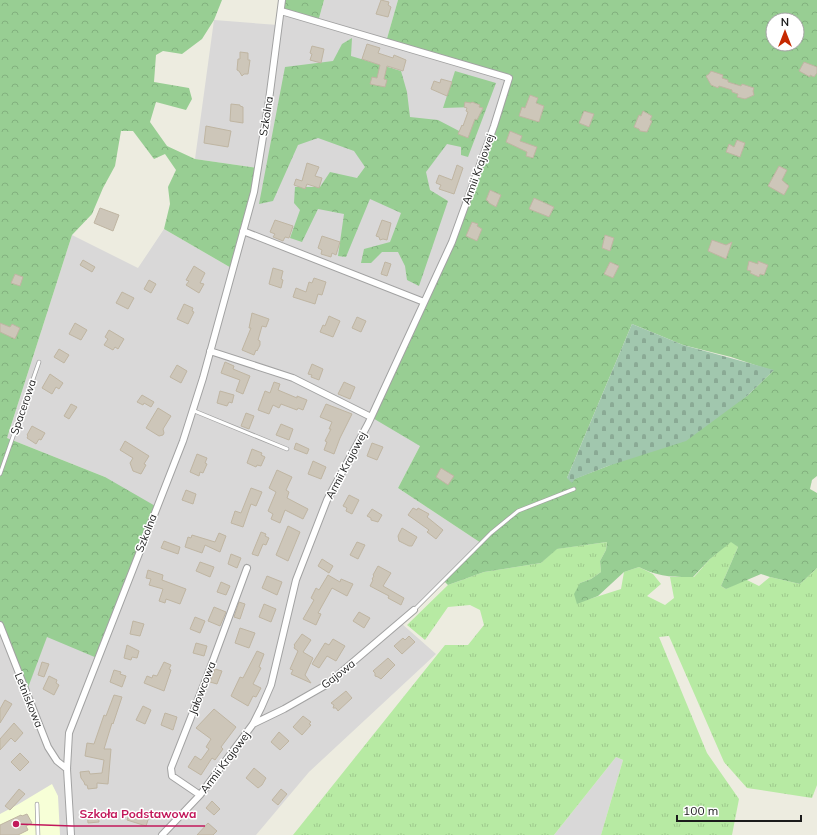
<svg xmlns="http://www.w3.org/2000/svg" width="817" height="835" font-family="Mulish,sans-serif">
<style>
.residential{fill:#d9d8d8}
.education{fill:#f7ffd7}
.grass{fill:url(#grass-tufts)}
.forest{fill:url(#forest-crowns);fill-rule:evenodd}
.cemetery{fill:url(#cemetery-stones)}
.building{fill:#cdc6b9;stroke:#bfb5a2}
.lines{fill:none;stroke-linecap:round;stroke-linejoin:round}
.service-casing{stroke:#a2a2a2;stroke-width:4.5}
.minor-casing{stroke:#a2a2a2;stroke-width:8}
.service{stroke:#fff;stroke-width:3}
.minor{stroke:#fff;stroke-width:6}
.labels{text-anchor:middle;dominant-baseline:central;stroke-width:3;stroke-linejoin:round;paint-order:stroke}
.street-label{font-size:11px;fill:#1b1b1b;stroke:#fff}
.leader{fill:none;stroke:#c2185b;stroke-width:1.5}
.callout-dot{fill:#c2185b;stroke:#fff;stroke-width:1.5}
.callout-label{font-size:12px;text-anchor:middle;font-weight:bold;fill:#c2185b;stroke:#fff;stroke-width:3;stroke-linejoin:round;paint-order:stroke}
</style>
<defs>
<pattern id="grass-tufts" width="24" height="20" patternUnits="userSpaceOnUse"><rect width="24" height="20" fill="#b7eaa3"/><path d="M3 7l-1-3M5 7V3M7 7l1-3M15 17l-1-3M17 17v-4M19 17l1-3" fill="none" stroke="#9dc88c"/></pattern>
<pattern id="forest-crowns" width="20" height="18" patternUnits="userSpaceOnUse"><rect width="20" height="18" fill="#98ce93"/><path d="M2 6a3 3 0 1 1 6 0M12 15a3 3 0 1 1 6 0" fill="none" stroke="#82b07e"/></pattern>
<pattern id="cemetery-stones" width="16" height="16" patternUnits="userSpaceOnUse"><rect width="16" height="16" fill="#a1c7ae"/><path d="M2 7V4a2 2 0 0 1 4 0v3zM10 15v-3a2 2 0 0 1 4 0v3z" fill="#8aaa95"/></pattern>
</defs>
<rect width="100%" height="100%" fill="#edece0"/>
<path class="residential" d="M324,0H398L386,42L509,78L420,446L398,488L481,543L401,623L436,654L309,772L256,835H0V625L26,692L105,477L7,438L72,235L138,268L164,229L233,269L258,168L195,159L214,20L278,25L281,11L318,22Z
M616,757L623,760L601,835H554Z"/>
<path class="education" d="M52,784L58,796L60,835H0V814L17,805Z"/>
<path class="grass" d="M731,541L738,547L721,586L726,589L745,579L759,586L770,577L800,584L817,568V785L812,798L747,788L724,762L669,636L659,637L707,753L739,799L732,835H601L623,760L616,757L554,835H293L445,645H468L484,625L480,610L470,605L448,607L425,640L407,625L448,585L484,572L541,563L556,549L607,542L606,550L600,561L601,572L591,579L580,583L577,603L621,589L624,572L639,567L653,574L661,584L647,596L665,605L674,598L670,577H694L710,559Z"/>
<path class="forest" d="M0,0H222L214,20L202,39L182,54L163,51L156,55L154,82L189,88L192,99L186,110L156,102L150,122L167,146L195,159L258,168L233,269L164,229L170,204L168,187L176,170L165,154L154,159L133,131H121L115,166L103,188L92,214L72,235L7,438L105,477L157,507L97,658L47,637L26,693L0,625Z
M281,0H324L318,22L281,11Z
M398,0H817V476L812,480L810,489L817,493V568L800,584L770,577L761,574L726,589L721,586L738,547L731,542L710,559L693,577C672,577 659,577 639,567L624,572L598,596L577,604L574,594L580,583L591,579L601,572L600,561L606,550L607,542L557,549L541,563L484,572L448,585L443,580L481,543L398,488L420,446L371,417L452,242L509,79L386,42ZM773,20H797V44H773ZM632,324L683,345L731,357L773,371L747,396L608,466L574,479L567,478Z
M352,38L351,56L401,71L407,92L410,117L438,120L461,132L474,107L443,108L455,71L496,83L468,157L461,155V147L447,144L426,172L430,190L448,201L419,286L407,280L405,266L398,252H382L371,263H361L364,249L390,242L401,213L370,199L346,257L338,256L344,214L318,209L302,242L290,238L300,210L294,203L295,187H320L330,172L357,178L365,167L354,151L318,138L298,145L273,201L259,204L285,67L333,61L342,44Z"/>
<path class="cemetery" d="M632,324L683,345L774,370L747,396L686,441L608,466L575,479L572,483L567,478Z"/>
<path class="building" d="M381,0L389,2L388,5L391,7L388,17L376,14Z
M367,44L380,48L378,53L393,58L394,55L406,60L403,71L387,66L384,79L387,80L385,87L370,84L372,77L377,78L380,65L362,59Z
M312,46L324,49L321,63L310,60L312,54L310,53Z
M240,52L248,53V60H250L248,74H244L242,76L239,71L237,70L238,59H240Z
M804,62L817,67V73L814,77L810,75V77L799,71Z
M711,71L723,75L722,78L728,80V82L741,86L742,84L754,88L753,91L754,95L745,99L737,97L738,94L732,92V90L719,86L718,88L711,85L706,76L709,74Z
M441,79L452,82L447,96L431,89L434,81L440,83Z
M530,95L538,98L536,103L544,106L539,122L519,116L522,107L525,108Z
M465,102L471,103L472,102L480,105L479,107L483,108L477,120L475,119L468,138L458,134L462,125L463,126L468,112L466,111L467,108L464,107Z
M231,104L240,105V106L243,107V123L230,121Z
M584,111L594,114L589,127L579,123Z
M643,111L652,116L650,120L652,121L647,132L640,131L639,129L634,127L639,115L641,116Z
M206,126L231,131L228,147L204,143Z
M510,131L522,136L520,141L537,147L533,158L526,156L527,152L506,142Z
M737,140L745,143L740,157L726,152L729,144L734,147Z
M307,163L319,167L315,176L322,178L319,188L307,184L305,189L294,185L296,179L302,181Z
M457,165L463,168L454,194L439,189L441,185L436,183L439,175L452,180Z
M779,166L787,170L782,180L789,186L784,195L768,186Z
M490,190L501,195L496,207L489,203L488,201L486,200Z
M534,198L554,207L549,217L529,209Z
M100,208L119,215L113,231L94,223Z
M275,220L293,226L289,238L285,237L283,241L273,237L275,234L270,232Z
M382,220L391,223L387,240L383,239L380,240L379,237L376,236Z
M472,222L478,224L477,226L482,229L477,241L466,236Z
M605,235L614,238L610,251L602,248Z
M322,236L340,242L336,255L332,253L331,257L321,254L322,250L318,248Z
M712,240L726,245L732,242L726,259L708,251Z
M83,260L95,267L92,272L80,265Z
M749,261L758,264V261L768,265L764,275L760,274L759,277L750,273L751,271L747,270Z
M385,262L391,264L387,276L381,274Z
M610,262L619,266L613,278L604,274Z
M194,266L205,273L200,283L204,284L199,293L186,285L189,281L186,280Z
M273,268L283,271L281,279L283,280L281,288L269,284Z
M15,274L23,277L20,286L11,283Z
M314,278L326,282L322,295L318,294L315,304L293,297L296,288L306,292L309,282L312,283Z
M149,280L156,284L151,293L144,289Z
M122,292L134,298L128,309L116,303Z
M184,304L193,308L192,311L194,312L188,324L177,319Z
M252,313L269,319L266,327L262,326L258,340L260,341V345L257,351L256,350L254,355L242,350L251,328H249Z
M329,316L340,321L333,337L320,332L323,325L325,326Z
M357,317L366,321L361,332L352,328Z
M0,323L10,327L12,324L20,328L15,339L0,332Z
M75,323L87,330L81,340L69,334Z
M109,330L124,339L118,349L115,347L113,350L104,345L108,339L105,337Z
M59,349L69,355L64,363L54,357Z
M225,362L234,366L233,369L250,376L243,394L236,391L240,380L221,373Z
M312,364L323,369L319,380L311,377L312,375L308,374Z
M177,365L187,371L181,383L170,377Z
M50,374L63,383L59,389L56,387L52,394L42,388Z
M274,382L280,384L278,390L297,398V396L307,400L303,410L298,408L297,410L281,404L279,408L273,405L269,414L258,410L265,391L270,393Z
M344,382L355,387L350,399L338,394Z
M220,391L234,395L232,403L229,402L227,406L217,403Z
M142,395L154,402L151,407L144,403L143,405L137,402Z
M71,404L77,407L69,419L64,416Z
M326,404L352,414L340,438L334,454L324,450L327,442L325,441L331,429H329L332,422L320,417Z
M158,408L171,416L163,429L164,433L163,435L159,436L146,428Z
M246,413L254,416L249,429L241,426Z
M281,424L293,429L289,440L276,435Z
M32,426L45,433L41,440L39,439L36,444L27,438L28,436L27,435Z
M125,441L149,456L144,464L146,465L141,474L133,471L130,463L133,458L120,450Z
M296,443L309,449L307,454L294,449Z
M372,443L383,447L377,460L367,456Z
M252,449L262,453L261,455L265,457L261,466L257,465L256,467L247,463Z
M197,454L207,458L205,463L207,464L203,473L200,472L199,476L190,472Z
M313,461L326,467L321,479L308,474Z
M441,468L454,476L448,485L436,477Z
M277,470L292,477L286,490L289,492L287,498L308,509L303,519L285,510L280,523L271,519L273,514L268,511L276,492L269,488Z
M251,488L262,492L256,506L251,504L243,527L231,523L235,511L241,513Z
M186,490L196,494L193,504L182,500Z
M349,495L359,500L352,514L346,511L347,508L343,506Z
M413,508L417,510L418,508L429,514L427,517L443,530L436,539L427,532L429,530L408,515Z
M372,509L382,515L378,522L371,520V518L367,516Z
M288,526L300,532L288,561L276,555Z
M402,528L417,537L412,546H409L399,541L398,536Z
M261,532L266,534L265,536L269,538L266,545L263,544L258,556L252,554Z
M219,533L226,536L220,552L205,545L202,553L185,547L188,537L191,538L192,535L215,542Z
M164,541L180,547L178,554L161,548Z
M357,542L365,545L358,559L350,555Z
M231,554L241,558L237,568L228,564Z
M322,559L333,566L329,573L318,566Z
M200,562L214,567L210,577L196,571Z
M378,566L391,573L383,586L404,598L401,605L388,598L389,596L370,586L373,580L372,579L374,576L373,575Z
M148,570L163,575L162,580L186,589L180,604L166,599L165,603L159,601L163,589L149,585L151,579L146,578Z
M328,575L340,582L341,579L353,584L347,596L332,588L318,613L321,614L316,625L303,619L314,600L311,598L316,588L319,590Z
M267,576L282,582L277,595L262,588Z
M221,582L230,586L226,595L217,592Z
M239,602L245,604L240,619L234,617Z
M264,604L276,609L271,622L259,617Z
M214,607L226,612L220,626L208,621Z
M359,612L370,618L364,628L353,621Z
M195,617L205,621L200,633L190,629Z
M133,621L144,624L140,636L130,634Z
M240,628L255,633L249,648L235,643Z
M302,634L311,640L303,652L313,658L305,675L311,683L291,674L293,670L290,669L298,651L294,648L295,646L294,645Z
M409,636L415,642L402,654L394,646L403,638L405,640Z
M333,639L345,646L336,661L327,656L319,668L312,664L325,643L329,645Z
M196,643L207,646L204,656L193,653Z
M127,645L139,651L137,658L132,657L131,660L124,658Z
M257,651L264,654L259,667L261,668L253,684L261,688L256,697L253,696L248,706L231,696L240,677L243,678Z
M388,658L395,665L381,679L378,677L375,676V673L373,671Z
M42,662L49,664L44,677L38,675Z
M164,662L171,665L169,669L171,670L164,691L144,683L147,676L152,678L153,675L157,676Z
M215,669L222,671L217,684L210,682Z
M114,670L121,672L120,674L126,676L122,687L110,682Z
M49,676L57,680L56,683L59,685L54,695L43,689Z
M346,691L352,698L338,711L336,708H333L334,705L331,703Z
M114,695L122,697L113,724L112,723L104,749H111L108,784L97,783V788L88,789L87,785H85L84,782L81,778L80,772L89,771L90,774L102,773L104,760L85,756L87,743L94,744L104,715L106,716Z
M5,700L12,704L0,723V709Z
M143,706L151,710L145,724L136,720Z
M214,709L236,727L221,747L223,749L215,760L212,758L201,775L188,767L195,756L201,760L209,749L206,747L211,739L196,728Z
M165,713L177,717L173,730L161,725Z
M303,716L311,722L309,724L311,725L302,735L293,727Z
M14,723L23,733L15,742L11,738L0,750V739Z
M279,732L289,741L280,750L271,742Z
M20,753L29,762L20,771L11,762Z
M254,768L266,778L262,785L258,788L246,778Z
M19,789L25,794L10,810L5,806Z
M281,789L287,794L278,805L272,800Z
M212,801L220,809L214,815L206,808Z
M140,810L150,814L146,826L127,820L130,812L138,815Z
M87,811H98L99,822L88,823Z
M27,814L32,823L26,826L28,830L18,835H0V825L21,815L22,816Z
M208,823L217,831L213,835H197Z"/>
<g class="lines">
<defs>
<path id="service" d="M192,410L287,449
M0,474L39,362
M414,610L491,533L518,511L574,489
M37,804L38,835"/>
<path id="minor" d="M243,231L424,302
M210,351L293,378L371,417
M0,625L48,747L57,761L67,769
M253,724L284,709L326,685L414,610
M200,795L172,776L171,768L208,674L247,568
M71,835L67,769L69,733L183,441L203,378L254,192L269,100L282,0
M162,835L200,795L253,724L261,708L271,685L296,580L327,500L368,424L452,242L494,126L509,78L281,11"/>
</defs>
<use href="#service" class="service-casing"/>
<use href="#minor" class="minor-casing"/>
<use href="#service" class="service"/>
<use href="#minor" class="minor"/>
</g>
<g class="labels">
<g class="street-label">
<text transform="translate(266 116) rotate(-81)">Szkolna</text>
<text transform="translate(478 169) rotate(-70)">Armii Krajowej</text>
<text transform="translate(23 407) rotate(-71)">Spacerowa</text>
<text transform="translate(346 465) rotate(-62)">Armii Krajowej</text>
<text transform="translate(146 533) rotate(-69)">Szkolna</text>
<text transform="translate(338 674) rotate(-38)">Gajowa</text>
<text transform="translate(202 688) rotate(-69)">Jałowcowa</text>
<text transform="translate(29 700) rotate(68)">Letniskowa</text>
<text transform="translate(225 762) rotate(-53)">Armii Krajowej</text>
</g>
</g>
<path class="leader" d="M16 824L72 826H205"/>
<circle class="callout-dot" cx="16" cy="824" r="4"/>
<g class="callout-label">
<text x="138" y="818">Szkoła Podstawowa</text>
</g>
<g transform="translate(785 32)"><circle r="19" fill="#ffffff" stroke="#a4a4a4"/>
<path d="M0-3L7 15L0 10L-7 15Z" fill="#c62900"/>
<text y="-6" font-size="11" font-weight="bold" text-anchor="middle" fill="#1b1b1b">N</text>
</g>
<path d="M677 815v6h124v-6" fill="none" stroke="#1b1b1b" stroke-width="2"/>
<text x="683" y="815" font-size="12" fill="#1b1b1b" stroke="#ffffff" stroke-width="3" paint-order="stroke">100 m</text>
</svg>
